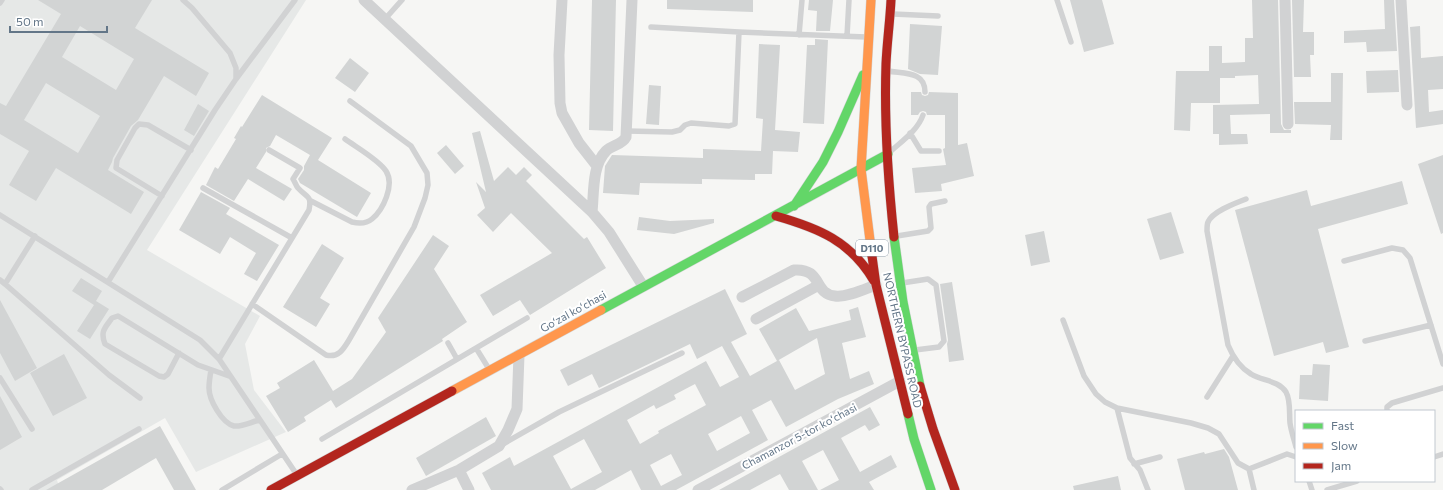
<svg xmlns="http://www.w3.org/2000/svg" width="1443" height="490" font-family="Commissioner,sans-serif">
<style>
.built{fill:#e6e8e7}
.building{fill:#d2d4d4;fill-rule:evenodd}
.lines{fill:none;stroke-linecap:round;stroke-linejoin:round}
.fast-casing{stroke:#d2d4d5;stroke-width:10}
.slow-casing{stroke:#d2d4d5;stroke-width:10}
.jam-casing{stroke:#d2d4d5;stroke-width:10}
.lane{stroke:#d1d2d3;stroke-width:5.5}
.street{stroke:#d1d2d3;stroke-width:11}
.fast{stroke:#63d668;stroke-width:9}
.slow{stroke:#ff974d;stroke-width:9}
.jam{stroke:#b3261e;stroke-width:9}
.labels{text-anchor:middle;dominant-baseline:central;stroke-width:4;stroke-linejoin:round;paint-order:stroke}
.shield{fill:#fff;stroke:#929fac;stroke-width:1}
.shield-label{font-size:10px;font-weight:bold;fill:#637688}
.street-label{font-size:11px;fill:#637688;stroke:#fff}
</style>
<rect width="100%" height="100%" fill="#f6f6f4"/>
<path class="built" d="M0,0H306L147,250L260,316L245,344L254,390L286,432L196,472L165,418L57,480L60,490H0Z"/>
<path class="building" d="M38,0H152L135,28L209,73L196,96L164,76L138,120L131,126L113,158L112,162L108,170L144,192L131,214L56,168L36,201L9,185L29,151L0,134V103L6,106L61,14ZM80,26L134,59L116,90L62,57ZM46,83L100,116L78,153L24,120Z
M592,0H616L613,131L589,130Z
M667,0H753V12L667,9Z
M809,0H833L830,31H816L817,11L808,10Z
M1070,0H1102L1114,44L1084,52Z
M1252,0H1278L1281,124L1284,130H1291V133H1270V114L1230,115L1231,134H1247L1248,144L1219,145V134H1213V105L1259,104L1258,75L1235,76V78H1220V103H1191L1190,131L1174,130L1176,71H1209V46H1222V63L1245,62V38H1253Z
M1292,0H1304L1303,32H1314V55H1310L1311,77H1294Z
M1384,0H1394L1397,51L1367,52L1366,42L1344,43V31L1385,29Z
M910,24L942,26L938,75L920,74L908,69Z
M1420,26L1421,58L1443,56V89L1428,90L1429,112L1443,110V124L1416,128L1410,27Z
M815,39L828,40L824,124L803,123L807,45H815Z
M759,44L780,45L775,130L800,132L798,152L773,151L772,174H755V180L702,179V184L640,183L639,195L603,193L605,166L612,155L703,158V149L761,151L763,119L756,118Z
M350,58L369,73L355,92L335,78Z
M1398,70L1399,92L1367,93L1366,71Z
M1331,73H1343L1342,140H1330L1331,125L1295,124L1294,102H1331Z
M649,85L661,86L659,125L646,124Z
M911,92H921L922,95L925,96L928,95L929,92L958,93V145L967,143L974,176L941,184L942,191L915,193L912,168L946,165L943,149L945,148V115H927L926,112L923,111L920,112L918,115H911Z
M262,95L332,138L318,160L371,193L357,217L300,183L298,179L304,170V166L310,155L276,135L270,146L266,148V152L256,168L292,189L284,201L248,179L234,201L206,185L215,167L218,169L236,139L234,138L241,126L242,127Z
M198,104L209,111L194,136L184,130Z
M480,131L494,181L508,167L516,175L524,167L532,175L526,181L584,239L587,237L606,268L530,315L520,300L493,316L480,295L552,253L511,213L493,232L477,215L485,208L476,182L486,192L472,133Z
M446,145L464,166L455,174L437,153Z
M1443,155V233L1441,234L1418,164Z
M1402,181L1408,204L1318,229L1349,347L1326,353L1323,342L1274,356L1235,210L1307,190L1311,206Z
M201,192L230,208L226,214L279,245L257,281L244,274L256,253L230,237L220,254L179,230Z
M1171,212L1184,253L1160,260L1147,219Z
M639,217L670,221L714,219V223L674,234L637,230Z
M1044,231L1050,262L1031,266L1025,235Z
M433,235L449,246L434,269L467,322L442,339L443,341L363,391L336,408L331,400L304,417L306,421L288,432L266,396L280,388L277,383L314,360L333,391L352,379L386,332L378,318Z
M322,244L344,258L320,298L330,304L316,327L283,307Z
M81,278L102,291L96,301L109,309L90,339L77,331L94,305L72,291Z
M952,282L964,360L949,362L947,344L948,340L940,284Z
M725,289L747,334L731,342L750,376L777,361L759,329L796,308L809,331L851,320L849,310L858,307L866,337L842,343L850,379L869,371L874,384L838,399L786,427L771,400L752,410L768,440L676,490H641L631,470L595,490H491L482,473L510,457L514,466L706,361L720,387L739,377L722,346L697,359L690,344L599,388L592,374L568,386L560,370ZM817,338L825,374L795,390L779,360L777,361ZM695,384L706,405L658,431L659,433L640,444L627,420L654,405L656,409L676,399L674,395ZM741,416L750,433L717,451L708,434ZM584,439L602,472L571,489L553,456ZM671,454L682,475L661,486L650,465Z
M0,300L37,368L15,381L0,353Z
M64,354L87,398L53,416L30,373Z
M1313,364L1330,365L1328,401L1299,399L1300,375H1312Z
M0,396L22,437L0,450Z
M870,407L880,425L869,431L865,425L841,438L860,472L891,455L897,467L869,482L874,490H820L839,480L823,450L802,461L818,490H789L780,474L750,490H719Z
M486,417L496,436L426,476L416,458Z
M160,426L196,490H174L156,458L102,490H46Z
M1224,449L1229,457L1238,490H1185L1177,459L1204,452L1205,454Z
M1118,476L1121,490H1074L1073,486Z"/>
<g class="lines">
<defs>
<path id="fast" d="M794,206L823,162L838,132L863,75
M894,237L903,302L920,386
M601,310L888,154
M908,414L914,439L931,490"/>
<path id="slow" d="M871,0L861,169L872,256
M452,391L601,310"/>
<path id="jam" d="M891,0C890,21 887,42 886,64C884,121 888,180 894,237
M776,216C818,228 851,241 874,281
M872,256L876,285L908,414
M920,386L933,429L955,490
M271,490L452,391"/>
</defs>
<use href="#fast" class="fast-casing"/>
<use href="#slow" class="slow-casing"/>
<use href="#jam" class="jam-casing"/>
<path class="lane" d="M1057,0L1071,42
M0,3L2,0
M893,14L938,16
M385,19L402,0
M651,27L739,32L866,37
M799,35L802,0
M847,36L849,0
M888,71C904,74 925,71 925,92
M236,79L295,0
M627,131L672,132L680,130L685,125L691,123L729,126L735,124L739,32
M910,133L921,151H939
M891,151C902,141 918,130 923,115
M203,188L292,238
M162,196L116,168L117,160L135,128L139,124L148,125L191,150
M1246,199C1236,203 1213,211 1208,222C1207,224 1207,228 1207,231L1228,345C1233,357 1239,367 1251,374C1262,381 1278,380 1286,392C1291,401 1289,414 1290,423C1291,431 1294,439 1296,447
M311,201L352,222C360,224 366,224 372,219C383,210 395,185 386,171C379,160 356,147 345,139
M0,215L200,340L219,359L297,475
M35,236L5,284L109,375L140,398
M897,236L928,231L931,228L929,207L931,204L945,201
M1344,261L1392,248L1403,250L1410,258L1443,364
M0,280L5,284
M108,282L215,110L236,79V68L230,53L192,8L183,0
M902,283L928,279L936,285L944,341L939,347L915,350
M252,304L326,355C338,358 343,350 349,340L414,227L425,198L428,185L427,173L411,146L350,101
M1063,320L1084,376L1096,394L1105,402L1117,408L1191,423L1208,428L1219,434L1238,463L1249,469L1287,454L1296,457
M1365,341L1431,325
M448,343L457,359
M476,348L489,369
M179,353L168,374L164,377L159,376L105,344C100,331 105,328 112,318L118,316L123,319L198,365L229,376
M219,359L309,210C312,195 307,198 298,188C296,186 295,182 293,179L300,168L269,150
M211,370C210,376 209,382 209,388C209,400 222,423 234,426C242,427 251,422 259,420
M0,378L32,429
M1207,397L1233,356
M1117,408L1130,458L1140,470L1148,490
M1387,411V407L1392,403L1443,388
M322,439L527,318
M503,444L559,412L682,353
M1434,457L1443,454
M1134,464L1160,457
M1249,469L1254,490
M1309,481L1312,490
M0,489L1,490
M32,490L139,429
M222,490L282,454
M1327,490L1357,481"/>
<path class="street" d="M364,0L592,212L609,232L643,286
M562,0L559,55L560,103L562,113L579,143L597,166
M1285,0L1288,124
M1401,0L1407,105
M592,212C594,193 592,165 606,151C612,145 622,145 626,137L632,0
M742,297L794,270C823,268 813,294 835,296C846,298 865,289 876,285
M756,319L819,285
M459,470L469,490
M412,490L459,470L499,446L508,430L517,409L519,355
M698,490L900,381"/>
<use href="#fast" class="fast"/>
<use href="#slow" class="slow"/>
<use href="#jam" class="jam"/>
</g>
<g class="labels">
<rect class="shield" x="856" y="240" width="32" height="16" rx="3"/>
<g class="shield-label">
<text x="872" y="248">D110</text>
</g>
<g class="street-label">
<text transform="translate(573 311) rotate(-29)">Goʻzal koʻchasi</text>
<text transform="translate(903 340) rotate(77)">NORTHERN BYPASS ROAD</text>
<text transform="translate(799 436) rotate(-28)">Chamanzor 5-tor koʻchasi</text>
</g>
</g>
<rect x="1295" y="410" width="140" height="72" fill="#ffffff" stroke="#c1c8cf"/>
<rect x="1303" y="423" width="20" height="6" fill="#63d668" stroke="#c1c8cf"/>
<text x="1331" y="430" font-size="12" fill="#637688">Fast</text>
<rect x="1303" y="443" width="20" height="6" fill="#ff974d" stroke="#c1c8cf"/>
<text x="1331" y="450" font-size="12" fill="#637688">Slow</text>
<rect x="1303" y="463" width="20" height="6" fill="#b3261e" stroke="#c1c8cf"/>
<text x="1331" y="470" font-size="12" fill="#637688">Jam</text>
<path d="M10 26v6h97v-6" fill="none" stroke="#637688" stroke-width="2"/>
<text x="16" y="26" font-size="12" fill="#637688" stroke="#ffffff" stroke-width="3" paint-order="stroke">50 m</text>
</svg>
